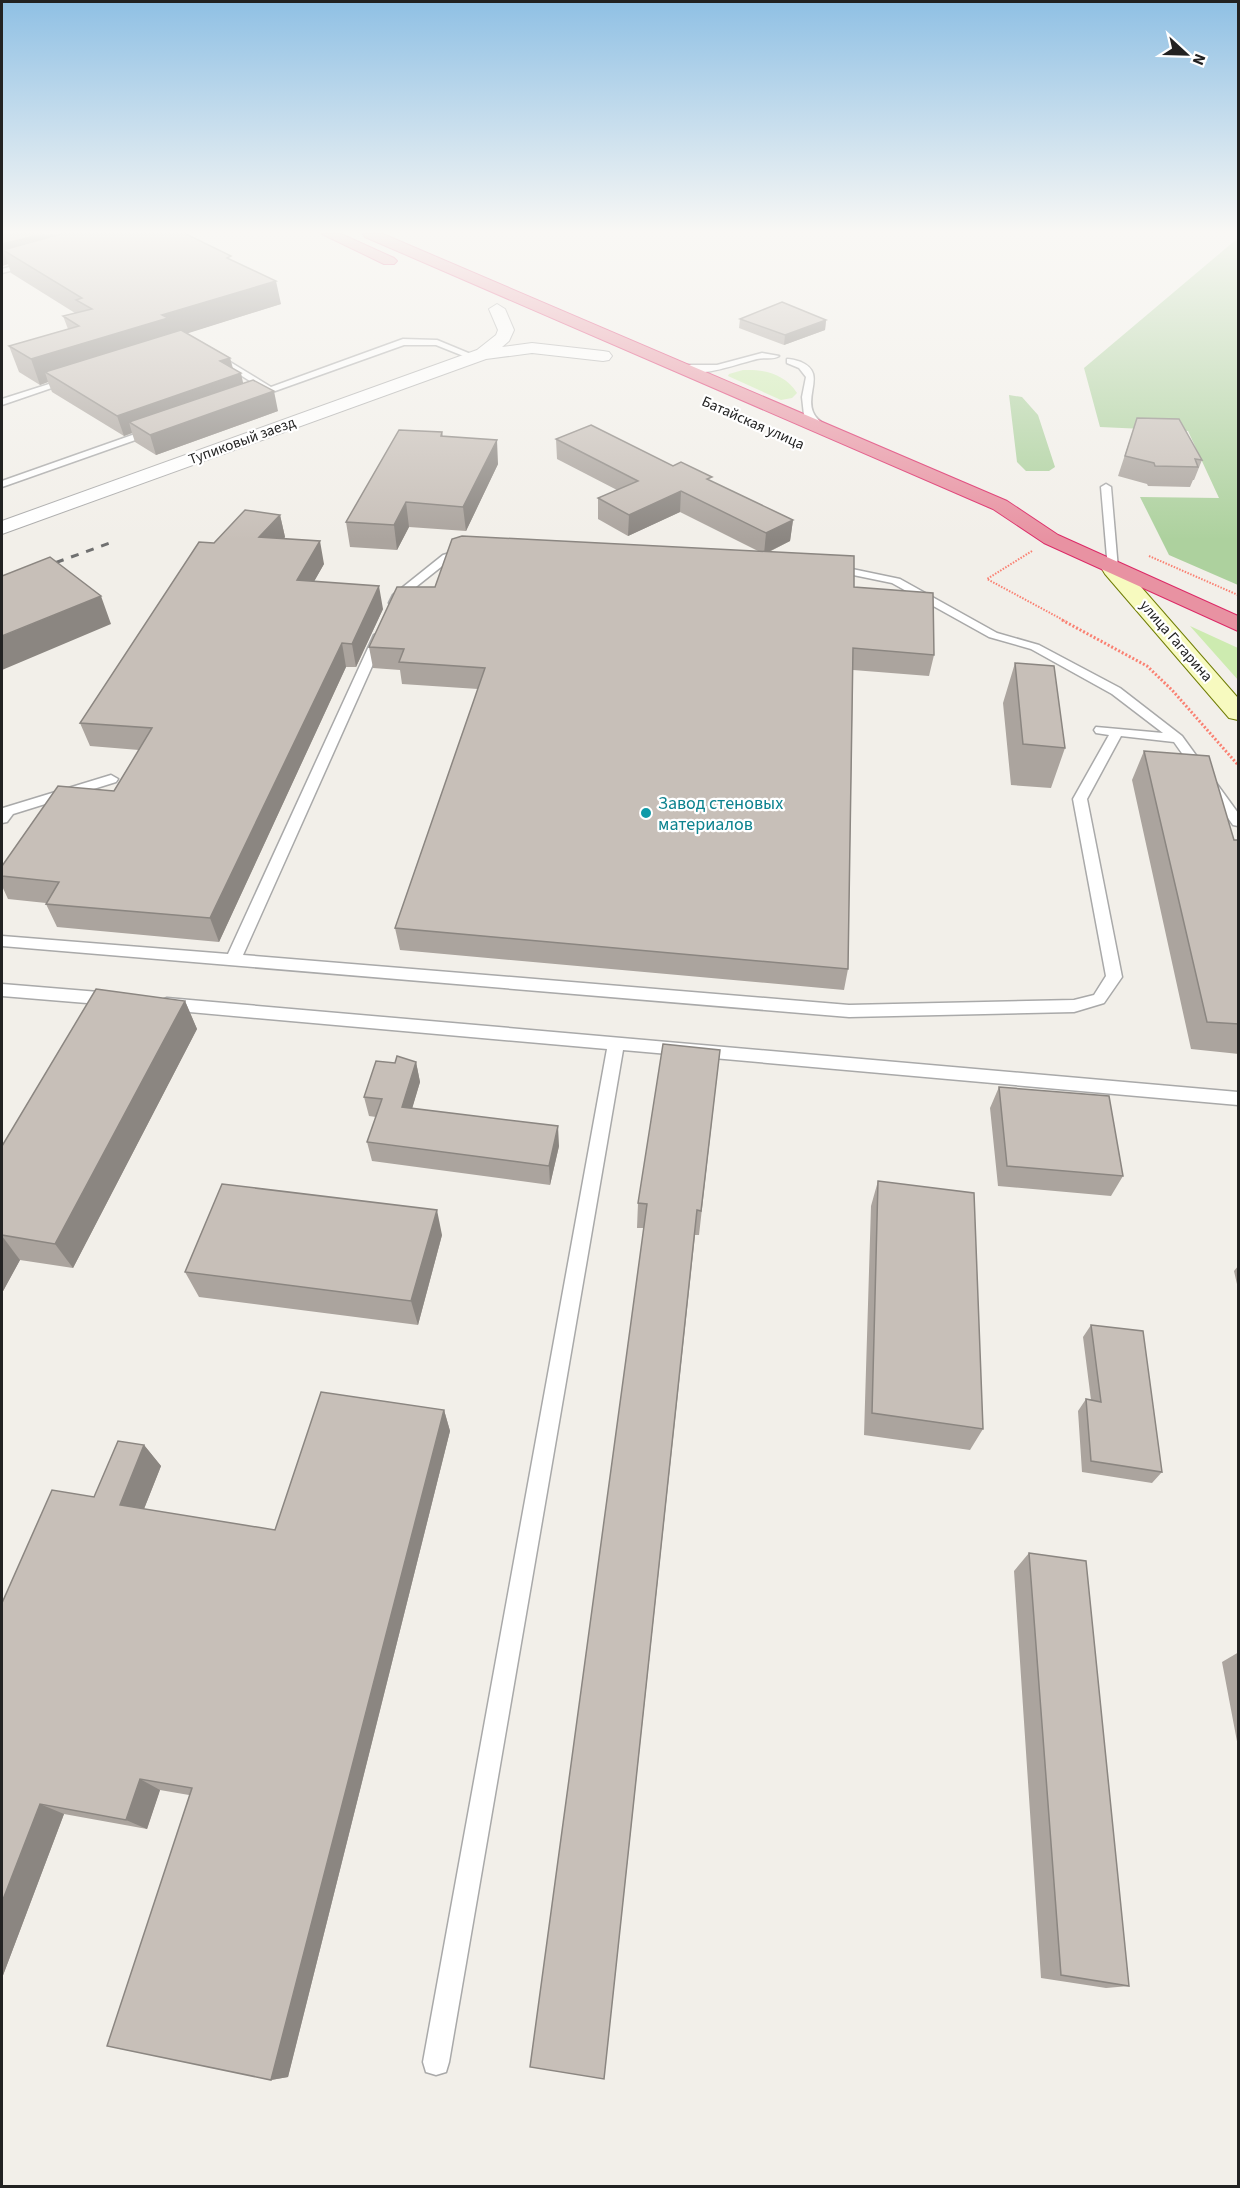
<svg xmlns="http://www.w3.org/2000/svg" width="1240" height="2188" font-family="'Source Sans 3',sans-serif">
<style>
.grass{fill:#cdebb0}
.forest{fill:#add19e}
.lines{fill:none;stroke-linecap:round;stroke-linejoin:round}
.lane-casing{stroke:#a9a9a9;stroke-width:3}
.street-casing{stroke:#a9a9a9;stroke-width:2}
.secondary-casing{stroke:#707d05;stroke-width:2}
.highway-casing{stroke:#dc2a67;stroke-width:2}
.path-far1{stroke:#fa8072;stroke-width:2;stroke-dasharray:1.5 1.5;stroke-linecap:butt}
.path{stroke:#fa8072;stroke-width:3;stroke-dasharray:2 2;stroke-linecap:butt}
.lane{fill:#fff;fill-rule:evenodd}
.street{fill:#fff;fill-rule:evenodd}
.secondary{fill:#f7fabf;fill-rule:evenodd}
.highway{fill:#e892a2;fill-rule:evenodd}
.rail{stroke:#707070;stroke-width:3;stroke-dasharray:8 8;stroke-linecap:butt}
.wall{fill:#aba49e}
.shaded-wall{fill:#8b8681}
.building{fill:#c7bfb8;stroke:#8b8681;stroke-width:1.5}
.culture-dot{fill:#0f9aa8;stroke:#fff;stroke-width:2}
.labels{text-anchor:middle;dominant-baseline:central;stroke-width:4.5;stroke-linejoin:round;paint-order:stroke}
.far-street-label{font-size:15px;fill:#222;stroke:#fff}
.culture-label{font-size:18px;fill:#0d838f;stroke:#fff;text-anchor:start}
</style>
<rect width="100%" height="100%" fill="#f2efe9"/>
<path class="grass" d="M743,370C764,369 785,374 797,393L792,398L781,400L728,376L729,374Z
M1190,626L1238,648V680Z"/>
<path class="forest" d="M1238,238V585L1169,555L1140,497L1219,498L1188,431L1100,427L1084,368Z
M1009,395L1022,397L1038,415L1055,467L1049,471H1026L1017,462Z"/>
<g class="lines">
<defs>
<path id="lane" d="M31,261H34V265L2,273V269Z
M403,339L437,340L478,357L471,359L436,345H404L250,400L247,399V395L263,389L210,356L217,354L271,387Z
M762,353L779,356C773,360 765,357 757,359C736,364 695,381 675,368L679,365H717Z
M787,359C792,359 795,360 801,362C826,373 805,393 813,412C816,420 824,424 830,428V432H824L804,415L802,397L806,377L799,368L787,363Z
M68,378L75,380L2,405V399Z
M155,427L160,430L158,432L2,487V481Z
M1106,484L1111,487L1118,569L1113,572L1108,569L1101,487Z
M464,549L468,550V554L451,559L402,598L399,605H391L389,603L393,595L443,555Z
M833,565L900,579L997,633L1039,645L1120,688L1182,736L1238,813V826L1233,825L1174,742L1121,736L1087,799L1122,977L1104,1003L1074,1012L849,1017L2,946V936L228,954L374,635L380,632L386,635L243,955L849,1005L1074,1000L1094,995L1106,976L1073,799L1109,735L1096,733L1094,730L1096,727L1163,733L1112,694L1031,649L989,637L892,583L829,570L828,568Z
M111,775L118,779L116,782L13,814L7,822L2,823L3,808Z
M2,984L111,993L116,995L119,999L116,1003L111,1005L2,996Z
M167,998L1238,1092V1105L623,1050L449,2062L446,2072L436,2075L426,2072L423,2062L607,1049L167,1010L162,1008L159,1004L162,1000Z"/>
<path id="street" d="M497,304L505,309L514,330L509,341L502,347L532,343L603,351L609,352L612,356L609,360L603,361L532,353L486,359L2,534V521L477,350L496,335L498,330L489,309Z"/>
<path id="secondary" d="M1113,562L1121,564L1238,698V720L1229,718L1105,574L1102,569L1105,564Z"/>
<path id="highway" d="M322,234H341L394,258L397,261L394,264H384Z
M363,234H383L1007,501L1058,535L1238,616V631L1044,543L993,509L365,237Z"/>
</defs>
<use href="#lane" class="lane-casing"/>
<use href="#street" class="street-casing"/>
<use href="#secondary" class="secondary-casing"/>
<use href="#highway" class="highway-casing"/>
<path class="path-far1" d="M1032,551L987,579L1065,621
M1149,556L1238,595"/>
<path class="path" d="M1062,620L1147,666L1172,690L1238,765"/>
<use href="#lane" class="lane"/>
<use href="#street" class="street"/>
<use href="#secondary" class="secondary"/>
<use href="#highway" class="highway"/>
<path class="rail" d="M41,568L115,541"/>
</g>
<path class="wall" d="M2,234L232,260L281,304L187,333L230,358L233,368L243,383L278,411L156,455L135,442L132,433L124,436L52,392L48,382L40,385L19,372L9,346L68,329L63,316L75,313L11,273L8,264L2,266Z
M740,319L826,320L825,330L784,345L739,328Z
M1137,418L1202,460L1194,480H1193L1190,487L1148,486L1147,484L1118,476Z
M442,432L443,436L498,464L466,531L409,527L397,550L350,547L346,522Z
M556,439L673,466L712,482L793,520L790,541L769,552L854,587L934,655L929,676L853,670L848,969L844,990L400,950L395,928L478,689L402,684L400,670L373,668L369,647L435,587L758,551L680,512L628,536L598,519V498L617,490L557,459Z
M280,515L285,537L284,539L324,564L314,581L383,609L356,667H346L219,942L57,927L46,904V903L8,899L2,886V866L114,791L139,750L90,746L80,723L214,543Z
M1015,663L1065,748L1051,788L1011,785L1003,703Z
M1144,751L1234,840H1239V1054L1191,1049L1132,780Z
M185,1001L197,1029L73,1268L20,1260L2,1293V1146Z
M720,1050L699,1235H695L604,2079L644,1228H637L638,1203Z
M416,1062L420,1082L412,1108L559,1146L550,1185L372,1161L367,1142L376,1117L369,1116L364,1097L395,1063Z
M999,1087L1123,1176L1111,1196L998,1186L990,1108Z
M878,1181L983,1429L970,1450L864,1435L871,1206Z
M442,1235L418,1325L199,1297L185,1272Z
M1239,1265V1293L1234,1271Z
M1091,1325L1162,1472L1152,1483L1082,1472L1078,1411L1086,1399L1091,1400L1083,1337Z
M444,1410L450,1431L288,2077L271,2080L189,1795L160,1790L147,1829L64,1814L2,1978V1603L94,1497L144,1445L161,1466L144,1509L275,1530Z
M1029,1553L1129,1986L1106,1988L1041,1978L1014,1571Z
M1239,1652V1752L1222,1662Z"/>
<path class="shaded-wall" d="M43,234H125L3,250L8,264L2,266V244Z
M276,281L281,304L173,338L45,372L48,382L40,385L31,359L162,315Z
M826,320L825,330L784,345L785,335Z
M230,358L234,375L241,373L245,392L129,422L132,433L124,436L117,416L220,361Z
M274,391L278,411L156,455L150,435Z
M497,440L498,464L466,531L463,507Z
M681,491L680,512L628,536L629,515Z
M406,502L409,527L397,550L394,525Z
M280,515L285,537L265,559L259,537Z
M793,520L790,541L764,554L766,533Z
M320,541L324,564L302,603L297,580Z
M379,586L383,609L356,667L352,644Z
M101,596L111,624L2,670V636Z
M342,643L346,667L219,942L210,918Z
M185,1001L197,1029L73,1268L55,1244Z
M416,1062L420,1082L407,1126L402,1107Z
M558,1126L559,1146L550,1185L549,1166Z
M437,1210L442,1235L418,1325L411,1301Z
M2,1236L20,1260L2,1293Z
M444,1410L450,1431L288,2077L271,2080Z
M144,1445L161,1466L138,1524L120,1505Z
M140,1779L160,1790L147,1829L126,1820Z
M40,1804L64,1814L2,1978V1902Z"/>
<path class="building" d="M2,234H43L2,244Z
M61,234H186L231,256L227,258L276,281L162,315L168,318L31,359L9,346L79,326L63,316L92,309L76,300L82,298L3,250Z
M782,302L826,320L785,335L740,319Z
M181,330L230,358L220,361L241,373L117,416L45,372Z
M253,380L274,391L150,435L129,422Z
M1137,418L1179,419L1202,460L1195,459L1198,467L1155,466L1154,463L1125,456Z
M591,425L673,466L681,462L712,477L707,479L793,520L766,533L681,491L629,515L598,498L638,481L556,439Z
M399,430L442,432L441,436L497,440L463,507L406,502L394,525L346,522Z
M245,510L280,515L259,537L320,541L297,580L379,586L352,644L342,643L210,918L46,904L59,882L2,876V866L58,786L114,791L152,728L80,723L199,542L214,543Z
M462,536L854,556V587L933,593L934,655L853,648L848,969L395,928L485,668L399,662L404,649L369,647L397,587H435L452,539Z
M50,557L101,596L2,636V576Z
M1015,663L1054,666L1065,748L1023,744Z
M1144,751L1209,756L1234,840H1239V1024L1207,1022Z
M96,989L185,1001L55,1244L2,1235V1146Z
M663,1044L720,1050L701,1211L697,1210L604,2079L530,2067L647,1204L638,1203Z
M397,1056L416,1062L402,1107L558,1126L549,1166L367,1142L382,1099L364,1097L376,1061L395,1063Z
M999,1087L1109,1096L1123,1176L1007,1166Z
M878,1181L974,1193L983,1429L872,1413Z
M222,1184L437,1210L411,1301L185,1272Z
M1091,1325L1143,1331L1162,1472L1091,1461L1086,1399L1101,1402Z
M321,1392L444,1410L271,2080L107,2046L192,1788L140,1779L126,1820L40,1804L2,1902V1603L52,1490L94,1497L118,1441L144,1445L120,1505L275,1530Z
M1029,1553L1086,1561L1129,1986L1061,1975Z"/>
<linearGradient id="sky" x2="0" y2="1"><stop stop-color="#8fc0e4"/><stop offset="0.43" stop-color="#f9f8f5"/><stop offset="1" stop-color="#f9f8f5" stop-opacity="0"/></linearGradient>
<rect width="1240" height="540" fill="url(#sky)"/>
<circle class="culture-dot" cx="646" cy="813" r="6"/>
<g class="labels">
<g class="far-street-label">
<text transform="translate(753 423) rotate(24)">Батайская улица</text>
<text transform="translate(242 441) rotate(-20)">Тупиковый заезд</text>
<text transform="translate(1176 641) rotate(49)">улица Гагарина</text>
</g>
<g class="culture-label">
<text x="658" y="803">Завод стеновых<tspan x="658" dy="21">материалов</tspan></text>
</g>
</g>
<rect width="1240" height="2188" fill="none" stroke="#222222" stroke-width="6"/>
<g transform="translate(1186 54) rotate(112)" stroke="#ffffff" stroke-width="4.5" paint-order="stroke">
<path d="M0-4.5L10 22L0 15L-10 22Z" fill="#222222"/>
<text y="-9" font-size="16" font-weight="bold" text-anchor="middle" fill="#222222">N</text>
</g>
</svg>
